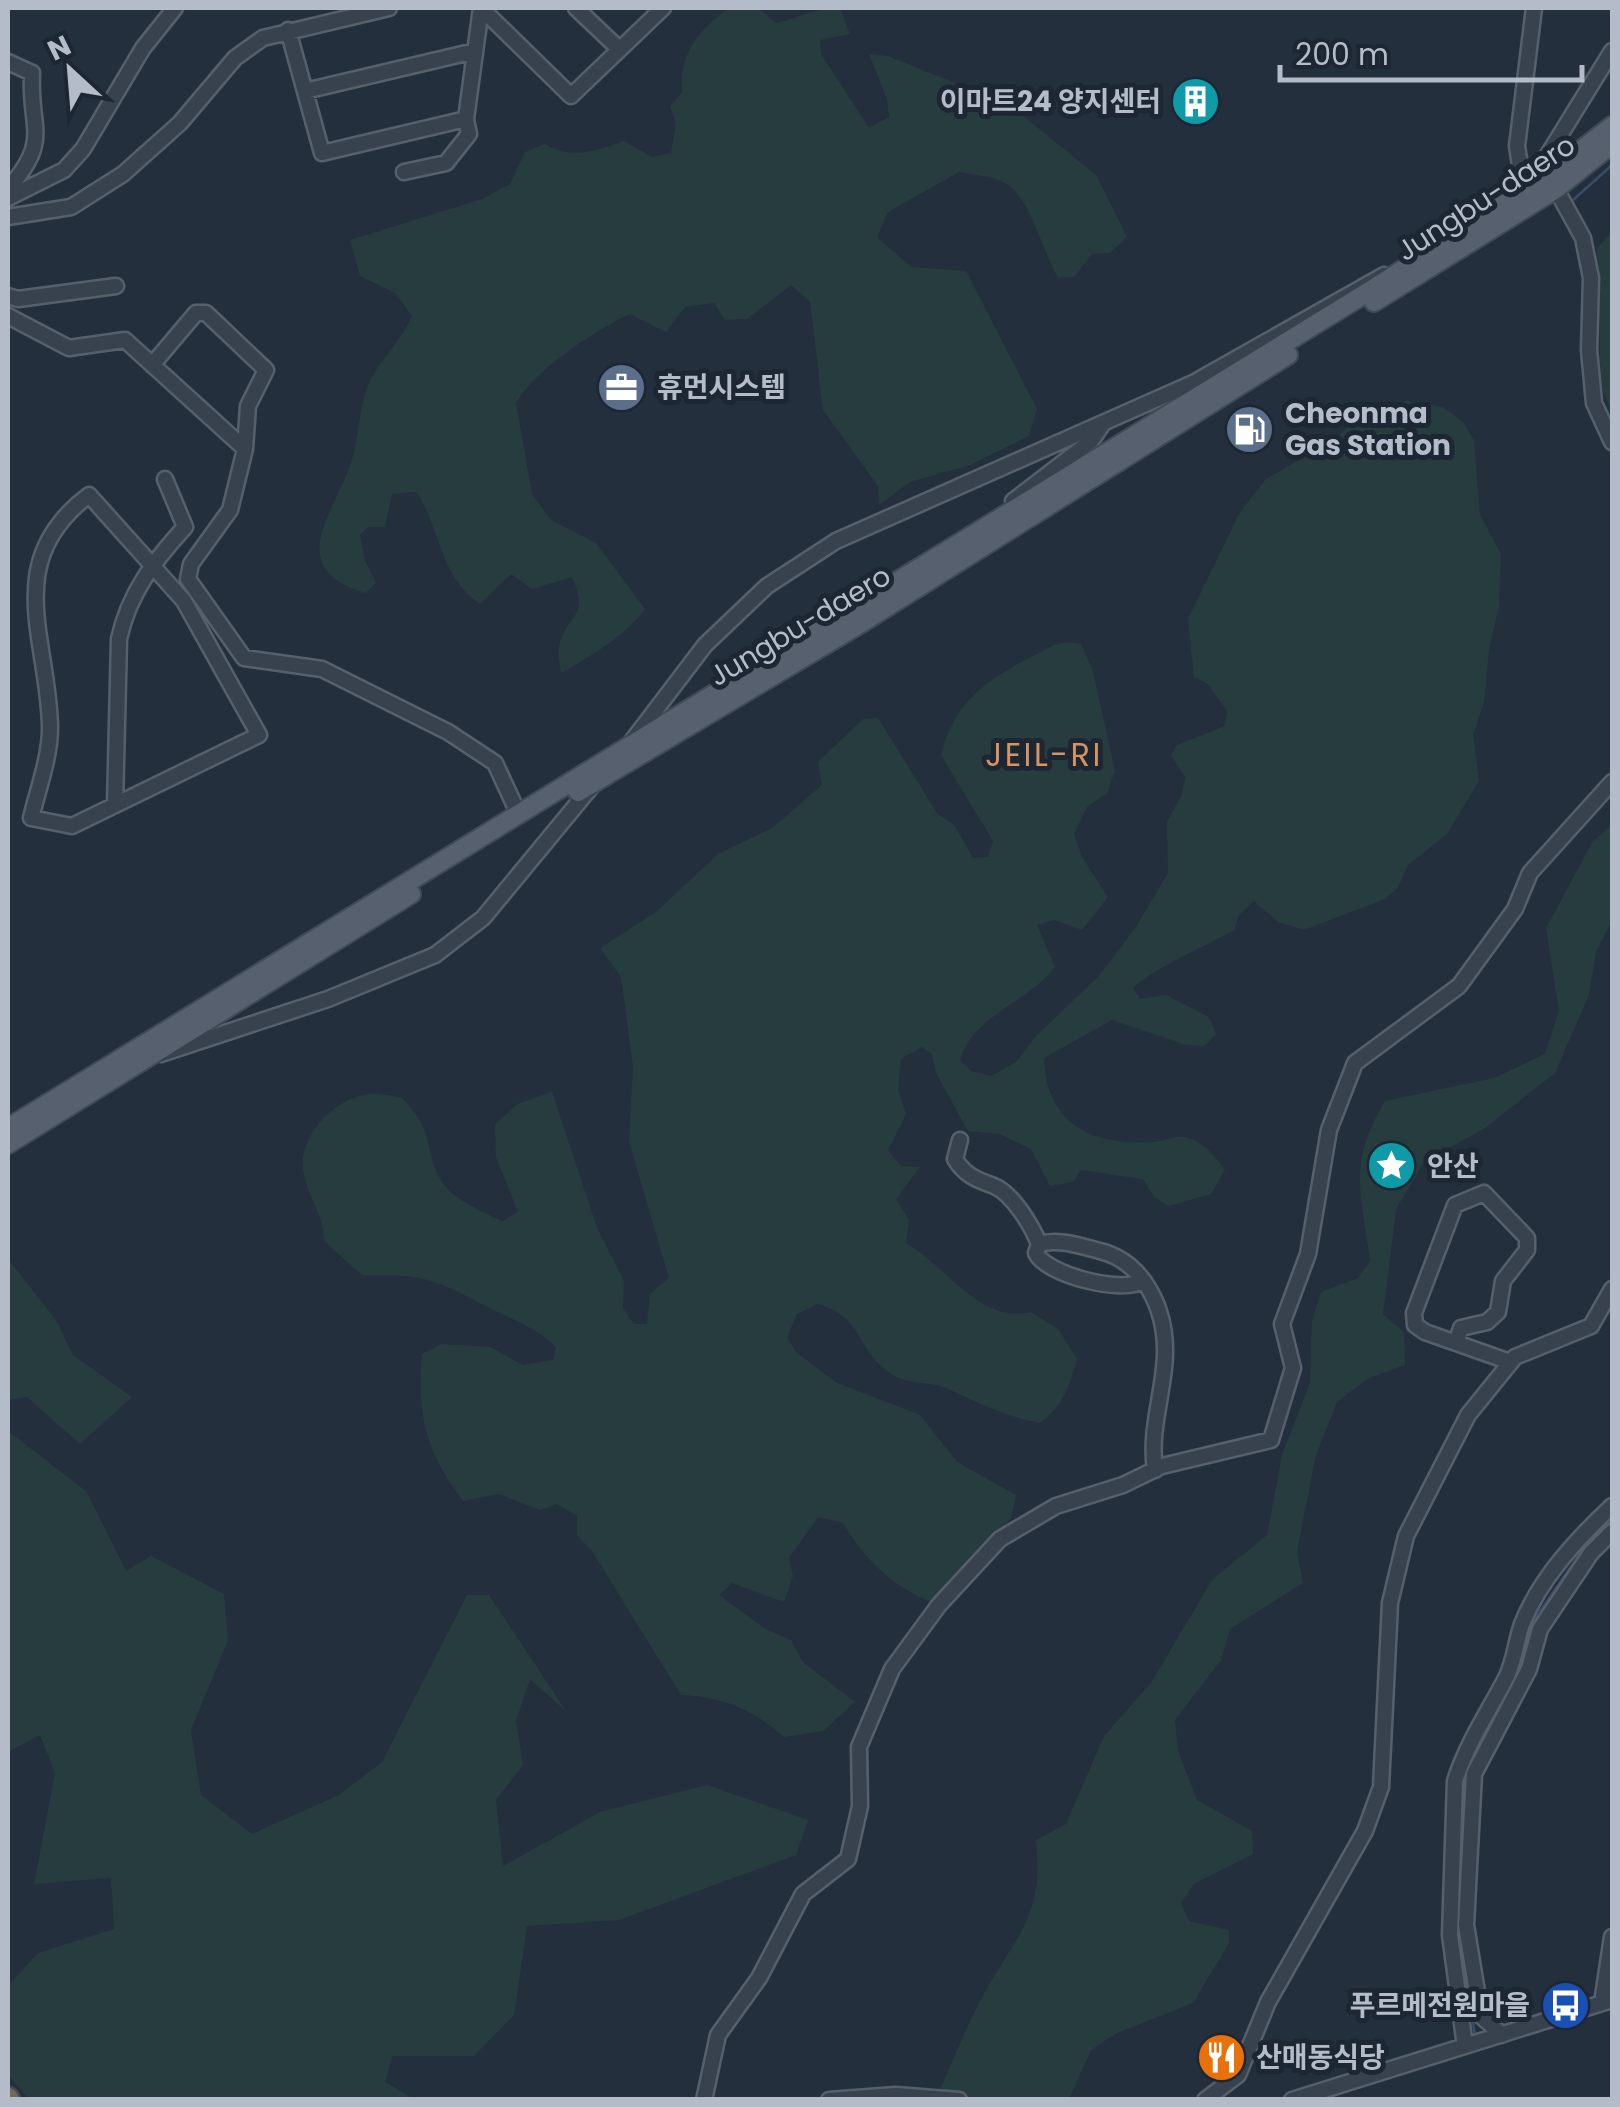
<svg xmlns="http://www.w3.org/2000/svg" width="1620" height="2107" font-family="Poppins,'Noto Sans KR',sans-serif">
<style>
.green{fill:#263c3f}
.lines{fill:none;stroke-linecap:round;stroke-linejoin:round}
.stream{stroke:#394c67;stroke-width:2.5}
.minor-casing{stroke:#565f6c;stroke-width:19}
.major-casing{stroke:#414a57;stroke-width:22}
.highway-casing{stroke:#434c59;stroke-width:25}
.minor{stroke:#38414e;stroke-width:14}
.major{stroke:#56606e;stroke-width:18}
.highway{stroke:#746855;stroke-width:20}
.labels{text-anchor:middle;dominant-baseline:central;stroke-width:10;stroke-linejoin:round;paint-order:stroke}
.poi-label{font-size:28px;font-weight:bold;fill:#b4bcc9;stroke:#1d2633;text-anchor:start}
.street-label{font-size:28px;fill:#b4bcc9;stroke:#1d2633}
.quarter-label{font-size:32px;letter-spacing:2.5px;fill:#d59563;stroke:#1d2633}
</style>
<rect width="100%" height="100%" fill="#242f3e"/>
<path class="green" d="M728,8H758L776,23C799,18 817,7 840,8L850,34L820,40L821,54L869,128L889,117L887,99L869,54L888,56L1010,105L1096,175L1127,237L1110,253L1092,254L1074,277L1058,278C1043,253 1030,196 1005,183C994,176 973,175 959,172L888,212L877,237L911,267L966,271L1037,409L1029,436L970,465L910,482L879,505L878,486L823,410L810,302L791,285L747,319L725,320L714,303L685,307L666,332L630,314C593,332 537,368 516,403L532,494L551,520L596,543L645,609C624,637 591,656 561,673C560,665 557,654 559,647C565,615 591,618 572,577L532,589L511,574L480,604C438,575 443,532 416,492L392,494L385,527H368L360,535L365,561L376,583L366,593C279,568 338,510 353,456C359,434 359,409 367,388C377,362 401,342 412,316L395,293L360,276L350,240L482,199L510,184L525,152L545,144C571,160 596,151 624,141L652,157L671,153L676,123L670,106L682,92C680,51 697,33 728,8Z
M1612,232V410L1601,388L1597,248Z
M1407,401L1443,407L1463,422L1474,440L1480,515L1501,554L1499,607L1489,649L1484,702L1473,735L1479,781L1447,834L1408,865L1398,888L1385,899L1304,930L1278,922L1254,901L1239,915L1234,930C1205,947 1155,967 1133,988L1140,999L1166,995L1209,1017L1216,1034L1205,1046L1186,1045L1112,1020L1044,1058C1046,1123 1091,1146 1151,1142C1161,1142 1173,1136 1183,1137C1200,1139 1216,1156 1225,1170L1211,1194L1169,1206L1154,1197L1143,1179L1081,1170L1073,1182L1050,1186L1031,1149L1000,1134L968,1131L936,1073L932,1054L922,1047L901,1059L898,1090L906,1114L888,1150L901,1166L920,1167L896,1199L909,1220L906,1243C947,1266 979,1324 1031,1312L1058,1329L1077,1359C1069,1387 1064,1405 1040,1423C1006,1417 976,1402 946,1388C926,1380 906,1386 887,1371C855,1346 863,1316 817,1304L797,1314L787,1337L796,1352L835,1382L920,1415L957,1462L1016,1495L1011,1518L994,1540L931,1602C890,1585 866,1560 843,1523L818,1517L789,1558L793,1576L784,1602L732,1583L719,1595L764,1628L791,1640L803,1662L855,1702L823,1731L784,1737C752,1709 724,1697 681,1695L592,1551L577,1535V1516L557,1504L540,1510L498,1494L463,1501C425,1450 417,1416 422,1354L442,1344L490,1347L523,1365L553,1360L556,1347C537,1329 520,1323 496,1311C436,1281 432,1274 362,1275L324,1241C323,1212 309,1200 304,1175C295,1138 335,1096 371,1094C381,1093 392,1096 402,1098C435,1133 422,1137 438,1175C448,1198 481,1211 502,1221L518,1212L496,1157L495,1125L517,1104L552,1092L597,1228L624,1281L623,1308L634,1324H647L650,1294L669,1278L629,1142L633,1067L621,977L600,948L656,912L718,854L772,828L822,785L818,762L863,719L878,718L937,813L954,825L973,858L988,857L993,841L941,755C954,702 985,681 1031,657C1051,647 1058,639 1081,644L1093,671L1115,771L1107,793L1087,807L1074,834L1082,857L1108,897L1082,930L1054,920L1037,925L1055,967C1028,1003 974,1014 960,1060L971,1071L991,1076L1016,1062L1037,1035L1098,977L1136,927L1168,873L1167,822L1182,794L1185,777L1171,755L1177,745L1225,726L1227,711L1208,684L1194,677L1188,619L1240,512L1266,479L1335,439L1351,424L1385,405Z
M1612,825V920L1596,952L1589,995L1555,1073L1485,1128L1424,1162L1396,1209L1383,1314L1404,1332L1405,1365L1367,1379L1337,1402L1316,1455L1297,1551L1303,1583L1230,1629L1221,1660L1175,1720L1178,1751L1197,1800L1252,1831L1253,1854L1194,1884L1181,1903L1189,1921L1229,1930V1943L1193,2003L1115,2034L1091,2050L1069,2099L935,2100C952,2064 966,2026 985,1992C1019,1931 1044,1915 1036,1840L1066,1824L1104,1736L1151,1683L1212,1580L1267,1535L1282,1455L1310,1383L1312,1321L1321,1292L1358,1278L1370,1261C1361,1192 1347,1164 1385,1101L1494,1078L1545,1054L1559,1011L1546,928L1593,841Z
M8,1259L56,1320L73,1355L132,1397L80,1444L27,1397L8,1400Z
M8,1431L86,1491L126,1571L151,1556L224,1594L228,1640L191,1730L201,1795L252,1834L339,1795L382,1762L467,1595H489L566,1711L530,1679L516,1721L523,1765L496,1800L503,1866L600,1812L707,1785L808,1820L796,1855L619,1920L527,1926L514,2015L474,2056H392L385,2082L414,2099H29L8,2075V1986L38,1953L114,1929L111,1878L34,1884L55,1773L40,1735L8,1752Z"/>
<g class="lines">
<path class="stream" d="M1572,201L1612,165
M1475,2036L1458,1918L1461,1800L1468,1767L1524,1660L1532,1623L1583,1549L1612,1520"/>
<defs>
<path id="minor" d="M481,8L571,96L663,8
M576,8L619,49
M288,30L322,153L466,119L481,8
M8,62L32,73C29,131 52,138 8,189
M305,91L475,51
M404,172L446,163L469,134L466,119
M1548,176L1544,161L1612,51
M1556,189L1583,238L1591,278L1589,350L1594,403L1612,442
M1524,192L1517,146L1534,8
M8,198L64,170L83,149L143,48L175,8
M8,217L71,207L123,174L180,123L235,58L263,38L389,8
M8,296L18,299L116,286
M8,316L69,348L125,340L245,449
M152,365L196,313H206L266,370L248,406L245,449L230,510L191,564L188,579L244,658L322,669L448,732L495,763L519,815
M89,495L184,601L259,735L72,826L31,818C38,789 50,757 50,728C49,640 0,562 89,495Z
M1013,501L1091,441L1102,425
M632,741L705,645L767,586L836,541L1193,383L1384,275
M115,805L119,639C129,593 154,561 185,527L165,479
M161,1054L328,999L435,955L483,918L592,786
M960,1140L955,1159C965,1176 978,1180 994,1186C1013,1194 1032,1226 1039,1244
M1142,1281C1123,1294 1046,1275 1036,1253L1039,1244C1059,1238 1080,1246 1100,1251C1144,1262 1166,1309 1165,1354C1164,1393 1149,1429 1155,1470
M1456,1343L1461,1328L1487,1322L1498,1312L1503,1281L1527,1250V1238L1484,1193L1455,1205L1414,1313L1415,1325L1425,1332L1510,1362
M1602,2003L1612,1937
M1502,2035L1481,2016L1466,1925L1474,1774L1529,1669L1540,1629L1591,1553L1612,1532
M1465,2046L1450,1935L1455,1781C1467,1743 1489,1711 1507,1676C1515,1658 1516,1641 1522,1624C1540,1578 1578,1538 1612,1506
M704,2100L718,2035L759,1978L803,1894L848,1859L860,1806L859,1747L892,1669L939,1605L1000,1539L1056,1506L1123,1485L1162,1466L1271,1440L1293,1368L1282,1324L1308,1254L1329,1130L1355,1063L1459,986L1515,909L1530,873L1612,782
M829,2100L896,2095L959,2100
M1205,2100L1238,2075L1268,2002L1365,1831L1381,1787L1390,1603L1406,1536L1468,1415L1515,1357L1591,1326L1612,1289
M1292,2100L1612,2000"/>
<path id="major" d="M1374,302L1556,189L1612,144
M578,792L863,622L1288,355
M8,1128L1376,287L1548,176L1612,126
M8,1144L411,894"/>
<path id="highway" d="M8,2098L9,2100"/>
</defs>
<use href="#minor" class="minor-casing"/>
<use href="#major" class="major-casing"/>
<use href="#highway" class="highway-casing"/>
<use href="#minor" class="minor"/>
<use href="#major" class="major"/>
<use href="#highway" class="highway"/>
</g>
<defs>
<symbol id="building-disc" viewBox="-11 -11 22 22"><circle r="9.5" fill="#0f9aa8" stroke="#1d2633"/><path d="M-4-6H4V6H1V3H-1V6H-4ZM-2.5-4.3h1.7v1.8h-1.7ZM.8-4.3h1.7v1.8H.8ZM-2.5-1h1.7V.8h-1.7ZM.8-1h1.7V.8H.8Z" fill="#fff"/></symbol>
<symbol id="office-disc" viewBox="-11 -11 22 22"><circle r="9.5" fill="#5c6f8a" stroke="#1d2633"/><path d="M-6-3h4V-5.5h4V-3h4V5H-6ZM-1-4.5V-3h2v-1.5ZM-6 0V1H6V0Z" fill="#fff"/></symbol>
<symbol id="fuel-disc" viewBox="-11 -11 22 22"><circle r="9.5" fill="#5c6f8a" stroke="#1d2633"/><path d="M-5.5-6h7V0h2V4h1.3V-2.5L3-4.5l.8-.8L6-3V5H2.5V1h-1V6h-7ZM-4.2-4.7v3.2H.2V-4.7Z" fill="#fff"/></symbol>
<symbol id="sight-disc" viewBox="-11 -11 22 22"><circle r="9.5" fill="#0f9aa8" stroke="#1d2633"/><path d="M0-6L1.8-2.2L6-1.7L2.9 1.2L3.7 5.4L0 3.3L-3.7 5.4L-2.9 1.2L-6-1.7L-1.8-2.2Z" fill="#fff"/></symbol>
<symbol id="bus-disc" viewBox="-11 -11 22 22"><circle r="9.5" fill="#1a4fb4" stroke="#1d2633"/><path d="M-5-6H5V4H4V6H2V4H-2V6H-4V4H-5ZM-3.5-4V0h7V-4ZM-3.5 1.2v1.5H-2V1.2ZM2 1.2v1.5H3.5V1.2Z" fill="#fff"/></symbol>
<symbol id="restaurant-disc" viewBox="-11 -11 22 22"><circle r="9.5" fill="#e8710a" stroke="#1d2633"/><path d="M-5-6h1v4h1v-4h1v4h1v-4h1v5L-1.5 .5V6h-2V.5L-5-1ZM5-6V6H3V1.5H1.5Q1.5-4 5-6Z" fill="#fff"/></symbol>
</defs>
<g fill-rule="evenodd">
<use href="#building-disc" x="1168" y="74" width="55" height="55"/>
<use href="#office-disc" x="594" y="360" width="55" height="55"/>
<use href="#fuel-disc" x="1222" y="402" width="55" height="55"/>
<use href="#sight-disc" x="1364" y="1138" width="55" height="55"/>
<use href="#bus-disc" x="1538" y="1978" width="55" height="55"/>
<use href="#restaurant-disc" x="1194" y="2030" width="55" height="55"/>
</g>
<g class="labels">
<g class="poi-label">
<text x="1161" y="101" text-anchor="end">이마트24 양지센터</text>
<text x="657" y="387">휴먼시스템</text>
<text x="1285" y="413">Cheonma<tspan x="1285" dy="32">Gas Station</tspan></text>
<text x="1427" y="1166">안산</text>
<text x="1530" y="2005" text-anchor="end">푸르메전원마을</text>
<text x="1256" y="2057">산매동식당</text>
</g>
<g class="street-label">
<text transform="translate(1486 198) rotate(-33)">Jungbu-daero</text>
<text transform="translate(800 626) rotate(-31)">Jungbu-daero</text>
</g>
<g class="quarter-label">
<text x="1044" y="754">JEIL-RI</text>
</g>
</g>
<rect width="1620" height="2107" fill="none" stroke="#b4bcc9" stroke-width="20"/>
<g transform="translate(70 70) rotate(334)" stroke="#1d2633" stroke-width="8" paint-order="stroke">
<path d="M0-8L18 38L0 25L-18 38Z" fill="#b4bcc9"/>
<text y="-15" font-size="28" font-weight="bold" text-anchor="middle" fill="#b4bcc9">N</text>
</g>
<path d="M1280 65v15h302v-15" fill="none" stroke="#b4bcc9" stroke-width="5"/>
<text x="1295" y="65" font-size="30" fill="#b4bcc9" stroke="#1d2633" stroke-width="8" paint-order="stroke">200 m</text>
</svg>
